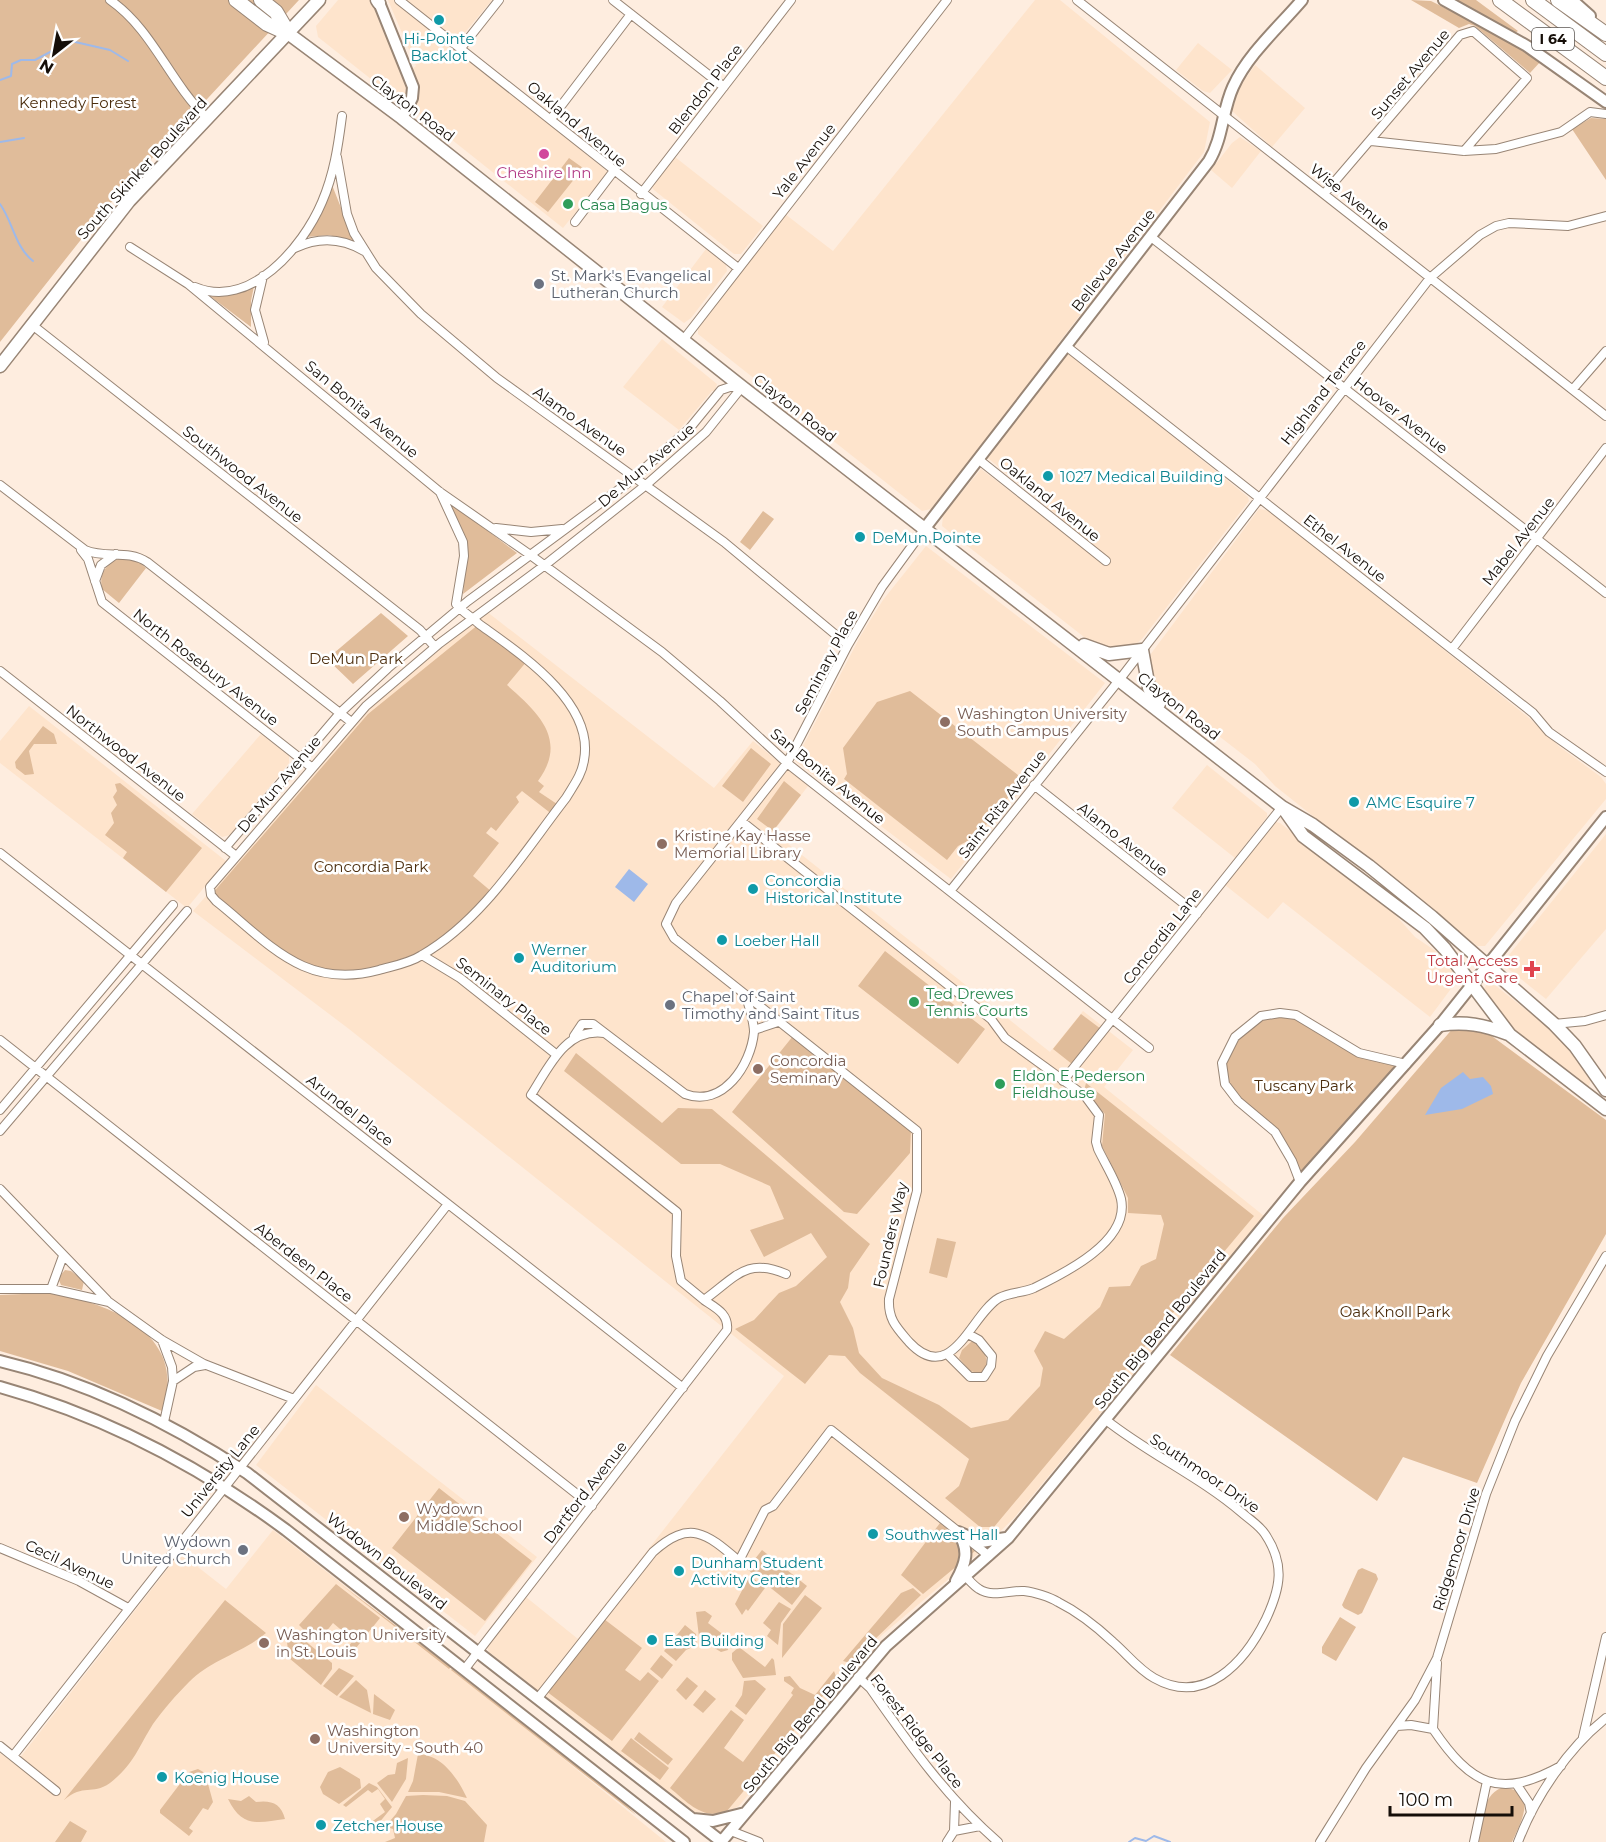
<svg xmlns="http://www.w3.org/2000/svg" width="1606" height="1842" font-family="Montserrat,sans-serif">
<style>
.built{fill:#fee4cc}
.green{fill:#e0bc9a}
.water{fill:#9eb9e9}
.lines{fill:none;stroke-linecap:round;stroke-linejoin:round}
.stream{stroke:#9eb9e9;stroke-width:2}
.street-casing{stroke:#988575;stroke-width:10}
.secondary-casing{stroke:#988575;stroke-width:14}
.primary-casing{stroke:#988575;stroke-width:15}
.highway-casing{stroke:#988575;stroke-width:16}
.street{stroke:#fff;stroke-width:8}
.secondary{stroke:#fff;stroke-width:10}
.primary{stroke:#fff;stroke-width:12}
.highway{stroke:#fff;stroke-width:14}
.culture-dot{fill:#0f9aa8;stroke:#fff;stroke-width:2}
.hotel-dot{fill:#d1479c;stroke:#fff;stroke-width:2}
.leisure-dot{fill:#2e9e5b;stroke:#fff;stroke-width:2}
.worship-dot{fill:#6b7280;stroke:#fff;stroke-width:2}
.education-dot{fill:#8d6e63;stroke:#fff;stroke-width:2}
.health-dot{fill:#e0444e;stroke:#fff;stroke-width:2}
.labels{text-anchor:middle;dominant-baseline:central;stroke-width:5;stroke-linejoin:round;paint-order:stroke}
.shield{fill:#fff;stroke:#5b5652;stroke-width:1.5}
.shield-label{font-size:14px;font-weight:bold;fill:#150e08}
.culture-label{font-size:15px;fill:#0d838f;stroke:#fff;text-anchor:start}
.street-label{font-size:15px;fill:#150e08;stroke:#fff}
.park-label{font-size:15px;fill:#4c2e0e;stroke:#fff}
.hotel-label{font-size:15px;fill:#b23c85;stroke:#fff}
.leisure-label{font-size:15px;fill:#27864d;stroke:#fff;text-anchor:start}
.worship-label{font-size:15px;fill:#5b616d;stroke:#fff;text-anchor:start}
.education-label{font-size:15px;fill:#785e54;stroke:#fff;text-anchor:start}
.health-label{font-size:15px;fill:#be3a42;stroke:#fff;text-anchor:end}
</style>
<rect width="100%" height="100%" fill="#feeddf"/>
<path class="built" d="M338,0H372L409,88L405,97L401,99L391,95L318,37L316,26Z
M388,0H395L579,144L582,151L608,172L563,228L417,112L410,71L416,66Z
M403,0H492L458,41Z
M1035,0H1060L1210,122L1204,152L1058,344L1248,497L1249,501L1142,639L1135,645L1113,650L1093,644L942,526L943,515L981,469L1052,523L1058,516L978,450L931,509L922,511L698,334V329L785,214L833,251Z
M1198,43L1232,70L1210,93L1203,91L1176,70Z
M1255,65L1305,108L1272,147L1232,111L1240,86Z
M1240,137L1261,151L1232,188L1211,170L1232,143Z
M675,157L763,226L741,254H734L654,190L652,187Z
M706,249L726,265L727,271L691,318L684,323L662,307Z
M662,339L717,384L715,391H712L679,430L623,387Z
M1259,509L1270,511L1528,717L1560,747L1601,777L1606,784V799L1485,946H1477L1275,786L1255,764L1153,685L1146,663L1150,655Z
M926,546L1105,683L951,879L795,761L861,635L883,600Z
M486,611L714,788L753,741L808,786L773,832L1050,1052L1083,1011L1133,1050L1104,1087L1264,1216L1014,1518L970,1561L882,1635L862,1656L739,1806L718,1817L702,1816L689,1809L489,1652L487,1647L526,1597L578,1639L784,1376L349,1029L193,911L367,710Z
M29,706L226,861L187,908L0,763V741Z
M261,734L289,756V763L230,835L222,837L192,814Z
M1207,765L1267,813V817L1235,858L1172,808Z
M1276,822L1280,823L1391,910L1415,937L1443,956L1451,967L1456,982L1430,1017L1283,902L1268,919L1225,885Z
M1606,834V929L1546,999L1506,967L1505,960Z
M1488,983L1496,986L1558,1035L1591,1080L1589,1086H1585L1506,1024L1483,990Z
M316,1385L537,1557L475,1636L256,1465Z
M273,1530L486,1696L666,1842H0V1753L15,1764L180,1553L226,1589Z"/>
<path class="green" d="M0,0H299L106,208L0,342Z
M1411,0L1431,1L1507,39L1541,61L1530,73L1475,26L1469,24L1459,28Z
M1453,0H1476L1518,31L1515,33Z
M1591,118L1606,119V180L1572,129Z
M569,158L583,168L548,212L535,202Z
M332,185L353,238L351,241L329,235L306,237Z
M254,286L251,301V327L210,296Z
M446,499L517,553L463,594L466,559Z
M763,511L774,519L750,550L740,542Z
M127,557L135,559L146,568L119,603L102,589C98,571 110,559 127,557Z
M381,613L408,636L353,684L327,659Z
M479,624L527,661L507,685C539,713 568,740 538,781L544,786L539,792L560,806L553,815L522,791L516,797L519,802L496,831L491,827L486,833L499,843L473,876L492,892L482,904L422,955L401,963L337,975L291,960L211,895L368,714Z
M910,691L1023,779L977,836L958,846L947,860L844,779L847,774L843,748L877,702Z
M43,726L54,734L57,744H34L29,751L34,774L25,775L16,768L15,762Z
M751,748L771,764L743,802L722,786Z
M784,781L801,795L773,831L757,819Z
M120,783L202,848L166,892L123,858L127,852L105,835L114,823L111,813L117,805L113,797L117,791L115,784Z
M885,951L985,1029L958,1064L858,986Z
M1081,1014L1101,1029L1072,1064L1053,1049Z
M1296,1015L1344,1047L1406,1064L1300,1182L1277,1136L1225,1084L1222,1063L1235,1037L1261,1016Z
M1454,1027L1485,1031L1606,1120V1234L1521,1383L1477,1483L1403,1457L1377,1501L1170,1355L1283,1218L1355,1142Z
M793,1036L911,1130L910,1153L857,1214L844,1212L732,1112Z
M576,1053L662,1123L678,1108L712,1109L870,1244L850,1273L848,1288L840,1302L853,1328L859,1353L882,1378L939,1405L971,1428L1008,1420L1040,1386L1043,1368L1034,1351L1045,1331L1064,1339L1100,1307L1109,1287L1130,1286L1141,1266L1156,1259L1164,1224L1161,1215L1128,1213V1198L1102,1146L1105,1114L1084,1091L1086,1083L1254,1216L994,1527H980L945,1498L959,1486L969,1459L860,1373L845,1356L829,1355L805,1384L735,1329L754,1320L779,1293L796,1286L827,1257L811,1233L764,1257L750,1230L784,1219L770,1186L720,1164H681L564,1071Z
M937,1238L956,1242L947,1278L929,1273Z
M65,1270L71,1271L84,1281L82,1290L61,1285L58,1278Z
M46,1293C108,1301 190,1334 162,1411L68,1371L0,1351V1295Z
M972,1341C985,1346 991,1362 982,1374L970,1371L959,1358L962,1350Z
M439,1488L532,1561L485,1621L392,1548Z
M940,1523L975,1551L923,1594L901,1575Z
M762,1550L807,1586L792,1605L747,1569Z
M1362,1568L1376,1574L1378,1579L1362,1613L1358,1615L1344,1608L1342,1605L1358,1570Z
M750,1575L765,1588L748,1611L746,1609L742,1615L735,1604Z
M339,1583L451,1667L449,1669Z
M336,1584L380,1618L352,1653L347,1649L353,1640L333,1623L317,1643L299,1625Z
M913,1588L921,1595L850,1663L843,1661L901,1593Z
M805,1595L822,1608L782,1658L783,1624Z
M225,1600L266,1633C242,1653 210,1660 189,1682C177,1694 163,1710 153,1724C138,1748 134,1764 110,1783C91,1796 84,1783 64,1800Z
M779,1602L791,1609L781,1623L778,1645L767,1636L771,1630L763,1623Z
M705,1611L712,1616L708,1623L729,1639L728,1650L721,1652L711,1646L700,1645L696,1612Z
M1340,1617L1356,1627L1336,1661L1322,1653V1647Z
M604,1619L642,1648L625,1670L640,1681L648,1672L659,1681L612,1741L546,1691Z
M685,1625L696,1634L697,1645L686,1650L676,1661L664,1651Z
M293,1631L332,1663V1669L321,1685L289,1658L287,1642Z
M739,1647L765,1667L772,1658L774,1660L776,1675L743,1678L732,1660V1653Z
M661,1655L673,1665L662,1679L650,1669Z
M339,1668L354,1676L337,1696L323,1686Z
M452,1669L623,1802L636,1815L451,1670Z
M834,1671L837,1679L727,1811C703,1821 687,1802 670,1788L731,1710L744,1720L724,1748L743,1762L793,1695L791,1693L794,1688L784,1681V1677L790,1676L800,1688L815,1695Z
M687,1677L698,1686L686,1700L676,1690Z
M356,1680L367,1690L371,1713L339,1697Z
M755,1680L766,1689L746,1715L735,1706L742,1695L744,1681Z
M705,1690L716,1699L703,1713L693,1705Z
M374,1694L395,1710L390,1720L373,1714Z
M639,1732L673,1759L668,1765L634,1739Z
M631,1738L669,1768L660,1780L621,1751Z
M418,1754C442,1755 457,1777 467,1798L439,1792H408L413,1781Z
M408,1758L406,1779L392,1802L377,1783L388,1775L395,1774L397,1763Z
M340,1767L360,1779L361,1788L339,1804L323,1794L320,1787L328,1772Z
M198,1769L205,1773L213,1802L208,1810L203,1808L189,1828L193,1831L189,1836L160,1813V1810L189,1772Z
M369,1783L377,1787L392,1807L374,1829L364,1832L362,1829L385,1812L380,1804L385,1799L378,1789L372,1793L368,1790L346,1807L343,1805Z
M1501,1788C1540,1788 1521,1822 1512,1842H1479C1482,1822 1481,1797 1501,1788Z
M423,1795L447,1796L465,1801L487,1825L484,1842H385L395,1838L393,1829L387,1827L383,1829L396,1814L406,1796Z
M249,1796L256,1802C271,1800 281,1803 285,1819C258,1823 242,1828 228,1799L241,1801Z
M70,1821L87,1831L81,1842H55Z"/>
<path class="water" d="M629,869L648,884L634,902L615,887Z
M1463,1072L1470,1079L1483,1077L1491,1086L1493,1094L1462,1109L1425,1115L1441,1088Z"/>
<g class="lines">
<path class="stream" d="M0,80L11,76L12,64L21,60H35L71,41L110,50L128,61
M0,142L24,138
M0,204C13,222 15,247 33,261
M1129,1842L1135,1838L1146,1841L1154,1836L1170,1842"/>
<defs>
<path id="street" d="M110,0C153,30 169,81 206,117
M399,0L738,268
M613,0L724,87
M1077,0L1606,416
M461,48L499,0
M551,119L631,14
M1371,141L1464,151L1496,149L1561,132L1590,112L1606,114
M337,157L347,214L354,233L376,268L421,314L497,378L724,542L848,645
M641,194L791,0
M1324,194L1460,35L1473,31L1527,78L1464,151
M575,222L613,172
M1151,237L1606,593
M130,247L188,284L440,492L529,554L662,652L720,701L787,763L1149,1048
M295,248C318,237 342,238 364,251
M263,276L255,310L264,342
M195,287C250,310 303,247 322,202C334,174 338,147 342,116
M31,324L420,630L435,647
M684,339L947,0
M1066,346L1533,713L1549,732L1606,772
M1573,389L1606,351
M978,459L1106,561
M0,485L85,550C106,559 127,549 147,562L350,721
M440,492L463,542L464,556L456,604C462,612 472,617 479,624C519,653 595,702 584,760C582,775 573,786 566,798C524,852 483,920 422,955C410,963 393,966 379,970C353,977 328,977 303,966C271,952 243,922 216,901L211,895L210,887L366,706L440,643L545,565L646,485L706,432L742,387
M496,528L531,532L562,529
M81,550L88,559L102,602L311,767
M95,581L101,565L116,554
M1452,649L1606,448
M0,671L236,856
M1034,785L1197,914
M741,821L991,1019L1005,1038L1085,1096L1099,1115L1096,1142L1098,1149C1105,1164 1117,1182 1121,1199C1130,1241 1065,1273 1034,1288C1023,1293 1010,1292 999,1298C971,1314 952,1388 909,1342C896,1327 888,1319 889,1299L917,1191V1131L674,938L666,924L676,903L787,763L848,645L882,587L925,528
M225,848L340,713L388,668L468,601L629,482L689,429L721,390L730,387H741
M0,853L683,1388
M951,890L1120,679L1430,278L1480,235L1496,226L1509,223L1568,226L1606,216
M422,955L460,978L557,1055
M1554,1024L1585,1021L1606,1015
M754,1030L778,1022
M604,1033C565,1028 549,1067 531,1095L677,1212L676,1256L681,1281L704,1300
M574,1036L582,1024H593L685,1094C723,1108 751,1065 754,1032C754,1021 749,1007 746,996
M0,1040L592,1506
M1063,1081L1282,807
M0,1110L173,905
M0,1131L187,911
M1300,1182L1292,1161L1275,1132L1238,1101L1225,1084L1222,1063L1235,1037L1261,1016L1280,1013L1296,1015L1359,1053L1406,1064
M0,1189L107,1300
M0,1289H51L109,1302L162,1340L204,1364L294,1399
M51,1289L63,1256
M162,1340L172,1367L173,1381
M947,1354L970,1377H984L991,1366L992,1356L979,1340L968,1334
M164,1422L173,1381L194,1367L205,1365
M0,1548L79,1581L128,1608
M966,1577C970,1581 974,1586 979,1589C993,1598 1009,1590 1024,1591C1034,1592 1050,1597 1058,1602C1078,1612 1097,1627 1113,1642C1127,1654 1138,1669 1154,1678C1205,1707 1245,1662 1266,1619C1281,1587 1285,1564 1265,1534C1259,1525 1249,1519 1241,1512C1200,1477 1149,1454 1106,1420
M1437,1663L1433,1729C1471,1785 1499,1800 1561,1766
M464,1670L727,1330C729,1314 716,1308 704,1300C736,1277 746,1257 786,1274
M858,1677L870,1688C909,1744 946,1797 998,1842
M538,1698L653,1552C690,1519 706,1533 739,1561L765,1510L773,1506L831,1430L989,1556
M1397,1726L1411,1725L1433,1729
M1583,1737L1606,1637
M0,1746L56,1791
M13,1756L448,1204
M1517,1785L1529,1803L1531,1813
M731,1831L759,1842
M954,1831L955,1802
M947,1842L954,1831L980,1826
M1320,1842L1366,1768L1415,1700L1437,1658L1486,1494L1515,1421L1547,1356L1606,1256
M1474,1842L1487,1781
M1518,1842C1535,1797 1568,1748 1606,1718"/>
<path id="secondary" d="M378,0L413,87L412,98L402,118
M1444,0L1527,46L1606,102
M1572,0L1590,16
M925,528L1209,161C1223,138 1222,111 1233,87C1248,54 1279,27 1302,0
M0,1361C89,1382 171,1423 247,1473L722,1842
M0,1387C105,1416 198,1465 286,1530L684,1842
M958,1532L981,1542L1006,1538
M956,1581C966,1563 970,1550 958,1532
M693,1819L713,1821L745,1813
M721,1842L886,1646L1008,1538L1300,1182L1440,1025L1606,817"/>
<path id="primary" d="M377,0L379,3
M289,34L402,118L742,387L1282,807L1313,825L1369,866L1432,917L1554,1024L1575,1046L1606,1090
M0,366L129,201L319,0
M1084,645L1109,654L1142,650L1149,688L1159,704
M1286,812L1303,836L1425,928L1445,949L1510,1035L1606,1109
M1440,1025C1465,1021 1484,1025 1508,1034"/>
<path id="highway" d="M236,0L267,24L289,34
M261,0L276,12L289,34
M1500,0L1606,78
M1533,0L1606,54
M1558,0L1606,34"/>
</defs>
<use href="#street" class="street-casing"/>
<use href="#secondary" class="secondary-casing"/>
<use href="#primary" class="primary-casing"/>
<use href="#highway" class="highway-casing"/>
<use href="#street" class="street"/>
<use href="#secondary" class="secondary"/>
<use href="#primary" class="primary"/>
<use href="#highway" class="highway"/>
</g>
<g class="culture-dot">
<circle cx="439" cy="20" r="6"/>
<circle cx="1048" cy="476" r="6"/>
<circle cx="860" cy="537" r="6"/>
<circle cx="1354" cy="802" r="6"/>
<circle cx="753" cy="889" r="6"/>
<circle cx="722" cy="940" r="6"/>
<circle cx="519" cy="958" r="6"/>
<circle cx="873" cy="1534" r="6"/>
<circle cx="679" cy="1571" r="6"/>
<circle cx="652" cy="1640" r="6"/>
<circle cx="162" cy="1777" r="6"/>
<circle cx="321" cy="1825" r="6"/>
</g>
<circle class="hotel-dot" cx="544" cy="154" r="6"/>
<g class="leisure-dot">
<circle cx="568" cy="204" r="6"/>
<circle cx="914" cy="1002" r="6"/>
<circle cx="1000" cy="1084" r="6"/>
</g>
<g class="worship-dot">
<circle cx="539" cy="284" r="6"/>
<circle cx="670" cy="1005" r="6"/>
<circle cx="243" cy="1550" r="6"/>
</g>
<g class="education-dot">
<circle cx="945" cy="722" r="6"/>
<circle cx="662" cy="844" r="6"/>
<circle cx="758" cy="1069" r="6"/>
<circle cx="404" cy="1517" r="6"/>
<circle cx="264" cy="1643" r="6"/>
<circle cx="315" cy="1739" r="6"/>
</g>
<path class="health-dot" d="M1529 960h6v6h6v6h-6v6h-6v-6h-6v-6h6z"/>
<g class="labels">
<rect class="shield" x="1532" y="28" width="42" height="22" rx="4.5"/>
<g class="shield-label">
<text x="1553" y="39">I 64</text>
</g>
<g class="culture-label">
<text x="439" y="38" text-anchor="middle">Hi-Pointe<tspan x="439" dy="17">Backlot</tspan></text>
<text x="1060" y="476">1027 Medical Building</text>
<text x="872" y="537">DeMun Pointe</text>
<text x="1366" y="802">AMC Esquire 7</text>
<text x="765" y="880">Concordia<tspan x="765" dy="17">Historical Institute</tspan></text>
<text x="734" y="940">Loeber Hall</text>
<text x="531" y="949">Werner<tspan x="531" dy="17">Auditorium</tspan></text>
<text x="885" y="1534">Southwest Hall</text>
<text x="691" y="1562">Dunham Student<tspan x="691" dy="17">Activity Center</tspan></text>
<text x="664" y="1640">East Building</text>
<text x="174" y="1777">Koenig House</text>
<text x="333" y="1825">Zetcher House</text>
</g>
<g class="street-label">
<text transform="translate(1410 74) rotate(-50)">Sunset Avenue</text>
<text transform="translate(705 89) rotate(-52)">Blendon Place</text>
<text transform="translate(413 108) rotate(37)">Clayton Road</text>
<text transform="translate(577 124) rotate(40)">Oakland Avenue</text>
<text transform="translate(804 161) rotate(-52)">Yale Avenue</text>
<text transform="translate(142 168) rotate(-48)">South Skinker Boulevard</text>
<text transform="translate(1350 197) rotate(39)">Wise Avenue</text>
<text transform="translate(1113 260) rotate(-52)">Bellevue Avenue</text>
<text transform="translate(1323 392) rotate(-52)">Highland Terrace</text>
<text transform="translate(795 408) rotate(38)">Clayton Road</text>
<text transform="translate(362 409) rotate(40)">San Bonita Avenue</text>
<text transform="translate(1401 415) rotate(38)">Hoover Avenue</text>
<text transform="translate(580 421) rotate(35)">Alamo Avenue</text>
<text transform="translate(646 465) rotate(-40)">De Mun Avenue</text>
<text transform="translate(243 474) rotate(38)">Southwood Avenue</text>
<text transform="translate(1050 499) rotate(39)">Oakland Avenue</text>
<text transform="translate(1518 541) rotate(-52)">Mabel Avenue</text>
<text transform="translate(1345 548) rotate(38)">Ethel Avenue</text>
<text transform="translate(826 662) rotate(-62)">Seminary Place</text>
<text transform="translate(206 667) rotate(38)">North Rosebury Avenue</text>
<text transform="translate(1179 706) rotate(38)">Clayton Road</text>
<text transform="translate(126 753) rotate(38)">Northwood Avenue</text>
<text transform="translate(828 776) rotate(39)">San Bonita Avenue</text>
<text transform="translate(279 784) rotate(-50)">De Mun Avenue</text>
<text transform="translate(1002 804) rotate(-52)">Saint Rita Avenue</text>
<text transform="translate(1123 839) rotate(38)">Alamo Avenue</text>
<text transform="translate(1162 936) rotate(-52)">Concordia Lane</text>
<text transform="translate(504 996) rotate(38)">Seminary Place</text>
<text transform="translate(350 1110) rotate(38)">Arundel Place</text>
<text transform="translate(890 1235) rotate(-77)">Founders Way</text>
<text transform="translate(304 1262) rotate(38)">Aberdeen Place</text>
<text transform="translate(1160 1329) rotate(-51)">South Big Bend Boulevard</text>
<text transform="translate(220 1471) rotate(-51)">University Lane</text>
<text transform="translate(1205 1473) rotate(34)">Southmoor Drive</text>
<text transform="translate(585 1492) rotate(-52)">Dartford Avenue</text>
<text transform="translate(1456 1549) rotate(-73)">Ridgemoor Drive</text>
<text transform="translate(387 1561) rotate(38)">Wydown Boulevard</text>
<text transform="translate(70 1564) rotate(25)">Cecil Avenue</text>
<text transform="translate(810 1714) rotate(-50)">South Big Bend Boulevard</text>
<text transform="translate(917 1731) rotate(52)">Forest Ridge Place</text>
</g>
<g class="park-label">
<text x="78" y="102">Kennedy Forest</text>
<text x="356" y="658">DeMun Park</text>
<text x="371" y="866">Concordia Park</text>
<text x="1304" y="1085">Tuscany Park</text>
<text x="1395" y="1311">Oak Knoll Park</text>
</g>
<g class="hotel-label">
<text x="544" y="172">Cheshire Inn</text>
</g>
<g class="leisure-label">
<text x="580" y="204">Casa Bagus</text>
<text x="926" y="993">Ted Drewes<tspan x="926" dy="17">Tennis Courts</tspan></text>
<text x="1012" y="1075">Eldon E Pederson<tspan x="1012" dy="17">Fieldhouse</tspan></text>
</g>
<g class="worship-label">
<text x="551" y="275">St. Mark's Evangelical<tspan x="551" dy="17">Lutheran Church</tspan></text>
<text x="682" y="996">Chapel of Saint<tspan x="682" dy="17">Timothy and Saint Titus</tspan></text>
<text x="231" y="1541" text-anchor="end">Wydown<tspan x="231" dy="17">United Church</tspan></text>
</g>
<g class="education-label">
<text x="957" y="713">Washington University<tspan x="957" dy="17">South Campus</tspan></text>
<text x="674" y="835">Kristine Kay Hasse<tspan x="674" dy="17">Memorial Library</tspan></text>
<text x="770" y="1060">Concordia<tspan x="770" dy="17">Seminary</tspan></text>
<text x="416" y="1508">Wydown<tspan x="416" dy="17">Middle School</tspan></text>
<text x="276" y="1634">Washington University<tspan x="276" dy="17">in St. Louis</tspan></text>
<text x="327" y="1730">Washington<tspan x="327" dy="17">University - South 40</tspan></text>
</g>
<g class="health-label">
<text x="1518" y="960">Total Access<tspan x="1518" dy="17">Urgent Care</tspan></text>
</g>
</g>
<g transform="translate(54 54) rotate(211)" stroke="#ffffff" stroke-width="4.5" paint-order="stroke">
<path d="M0-4.5L10 22L0 15L-10 22Z" fill="#150e08"/>
<text y="-9" font-size="16" font-weight="bold" text-anchor="middle" fill="#150e08">N</text>
</g>
<path d="M1390 1806v9h122v-9" fill="none" stroke="#150e08" stroke-width="3"/>
<text x="1399" y="1806" font-size="18" fill="#150e08" stroke="#ffffff" stroke-width="4.5" paint-order="stroke">100 m</text>
</svg>
